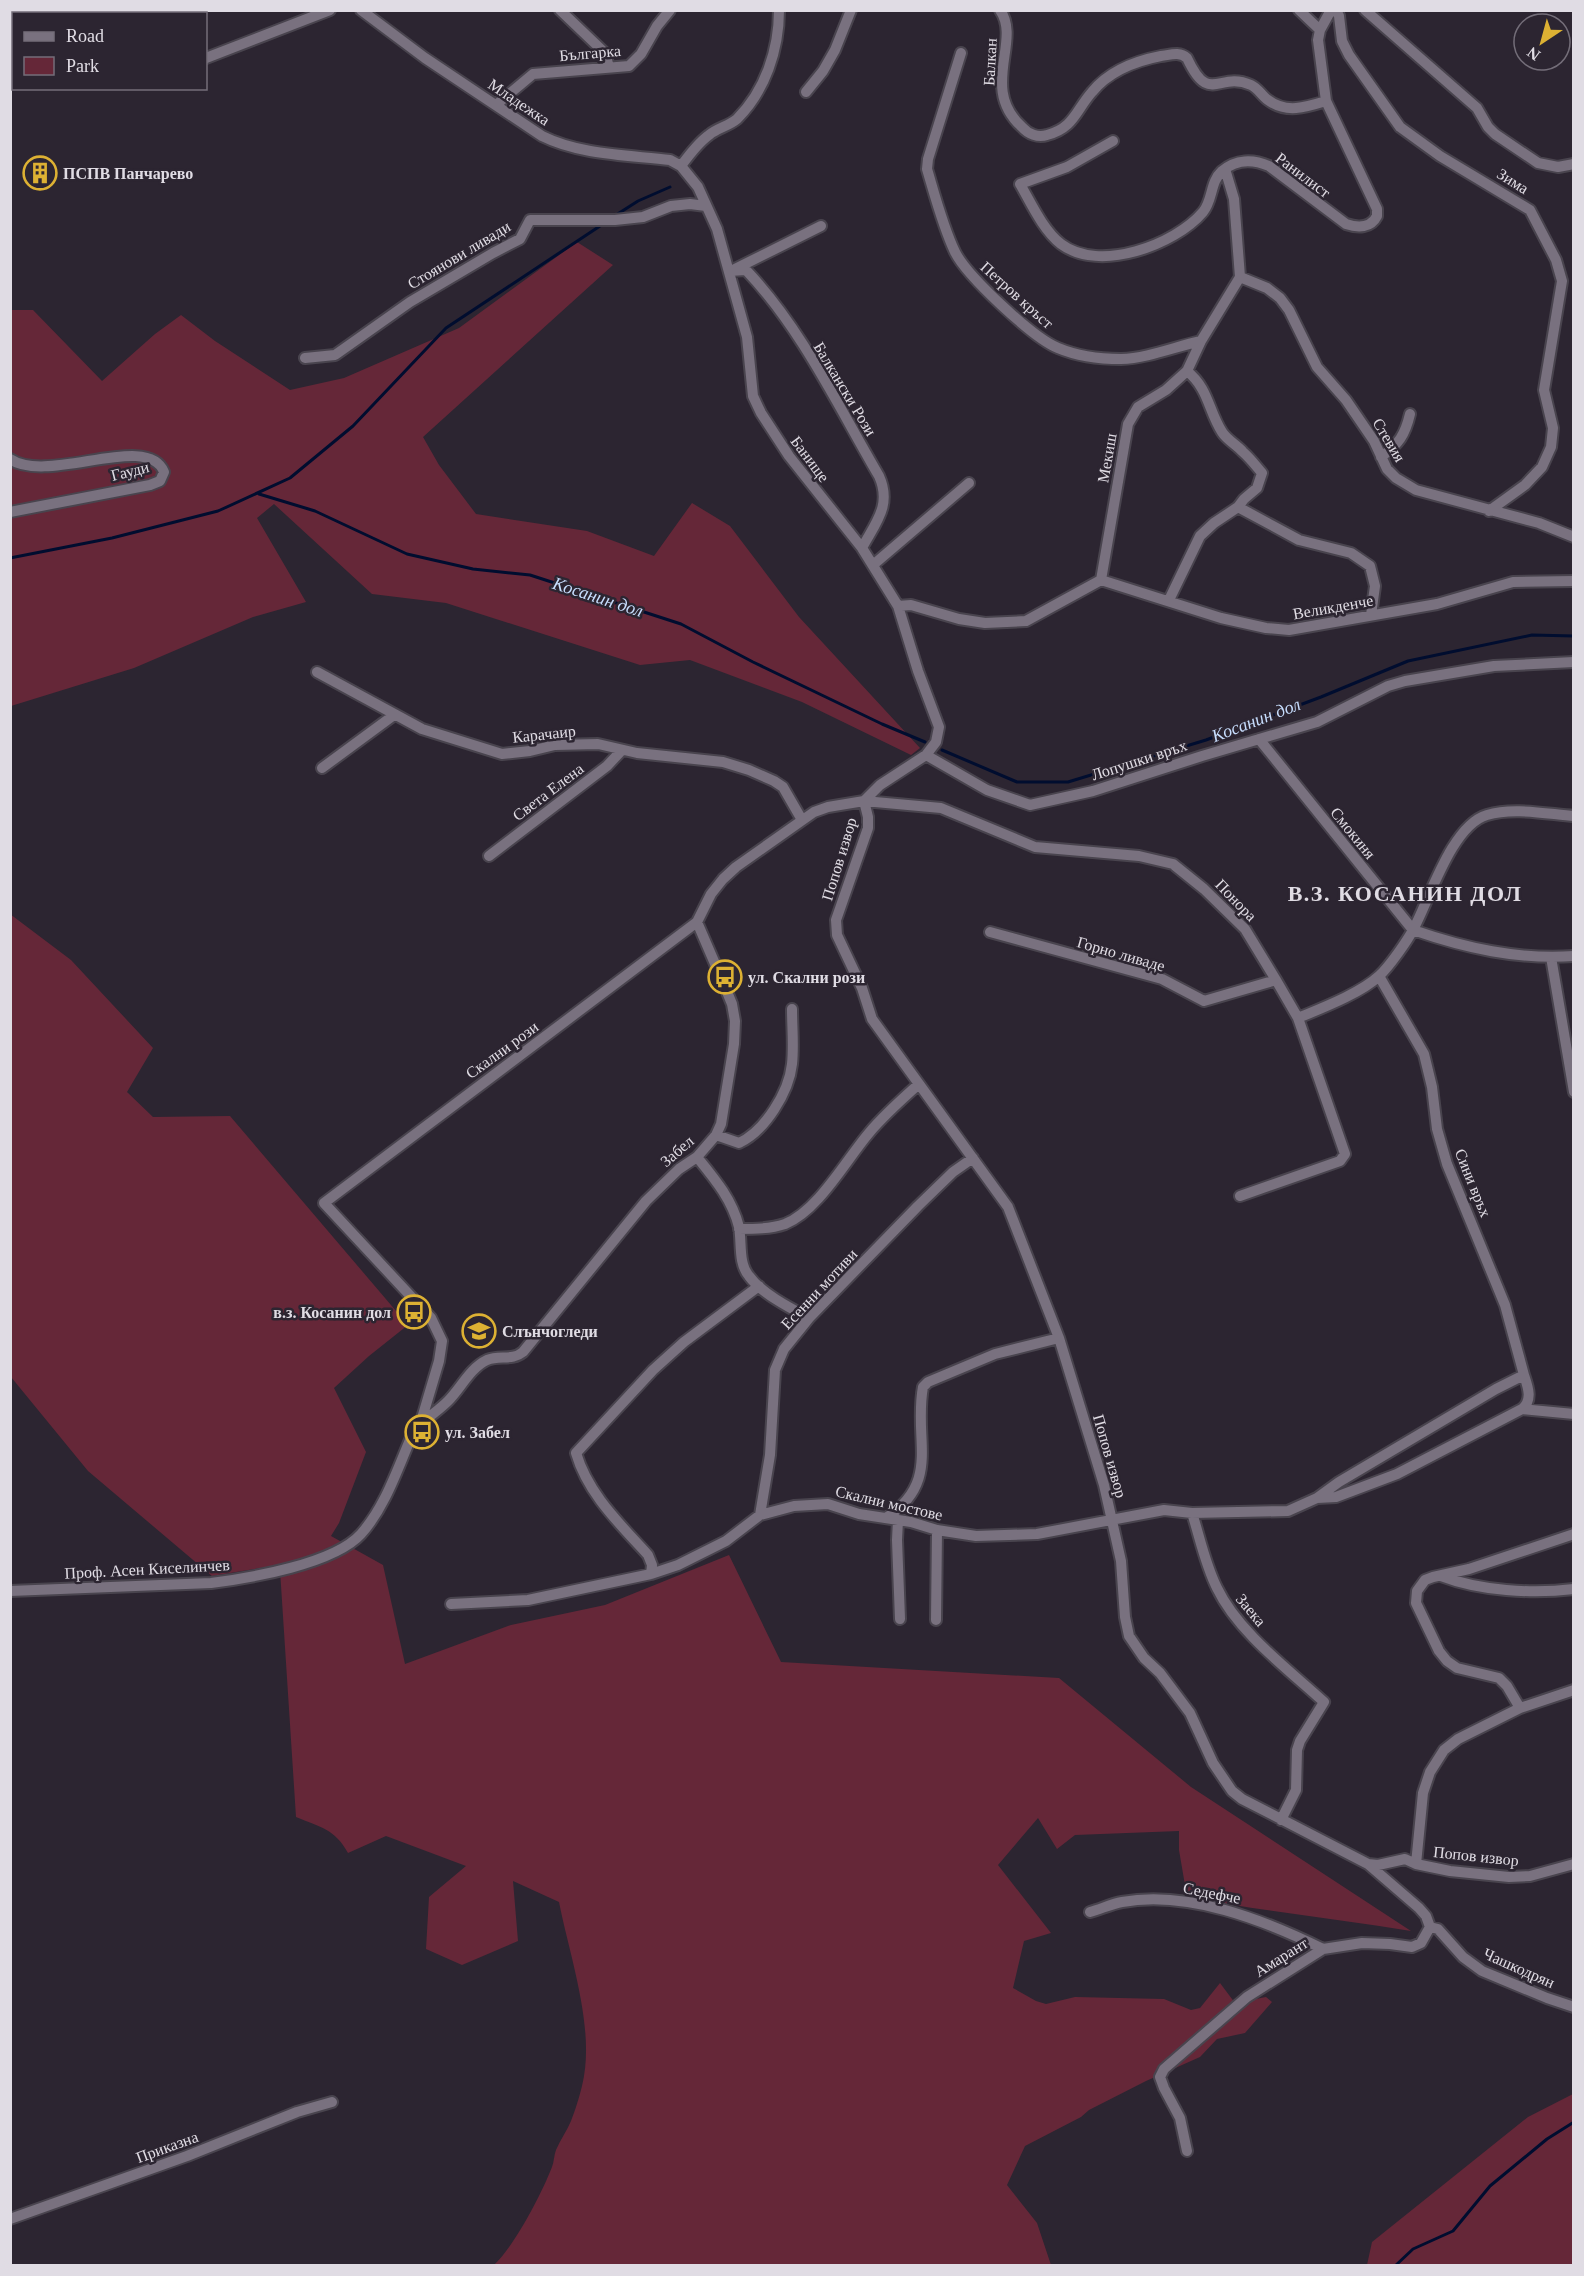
<svg xmlns="http://www.w3.org/2000/svg" width="1584" height="2276" font-family="Georgia,serif">
<style>
.green{fill:#652738}
.lines{fill:none;stroke-linecap:round;stroke-linejoin:round}
.stream{stroke:#000d2f;stroke-width:3}
.minor-casing{stroke:#49444e;stroke-width:14}
.minor{stroke:#79717f;stroke-width:10}
.labels{text-anchor:middle;dominant-baseline:central;stroke-width:5;stroke-linejoin:round;paint-order:stroke}
.street-label{font-size:16px;fill:#e0dce4;stroke:#2c2531}
.poi-label{font-size:16px;font-weight:bold;fill:#e0dce4;stroke:#2c2531;text-anchor:start}
.water-label{font-size:18px;font-style:italic;fill:#c7ddfd;stroke:#2c2531}
.district-label{font-size:22px;font-weight:bold;letter-spacing:1.5px;fill:#e0dce4;stroke:#2c2531}
</style>
<rect width="100%" height="100%" fill="#2c2531"/>
<path class="green" d="M577,242L613,265L423,437L439,465L476,514L587,531L654,556L692,503L730,526L799,617L920,748L911,755L802,702L690,660L640,665L446,603L372,594L274,504L257,518L306,602L253,617L134,668L11,706V310H33L102,381L155,334L181,315L215,341L290,390L344,378L459,328Z
M10,914L71,960L153,1048L127,1092L153,1117L230,1116L408,1325L369,1356L334,1388L366,1452L339,1523L331,1536L383,1565L405,1664L511,1625L605,1605L729,1555L781,1662L1059,1678L1191,1787L1411,1931C1337,1919 1262,1911 1187,1897L1179,1850V1831L1075,1835L1057,1849L1038,1818L998,1865L1051,1933L1024,1941L1013,1988L1036,2001L1046,2004L1075,1997L1164,1999L1191,2010L1200,2008L1220,1983L1235,2003L1266,1997L1272,2002L1245,2033L1217,2039L1200,2057L1146,2081L1089,2110L1081,2117L1025,2146L1007,2185L1037,2223L1051,2265H494C515,2245 541,2195 552,2167C554,2162 554,2155 556,2150C560,2140 567,2131 571,2121C575,2111 579,2098 582,2086C596,2030 570,1958 559,1902L513,1881L518,1941L462,1965L426,1949L429,1897L466,1866L386,1836L348,1853C335,1829 320,1827 296,1817L280,1570L290,1563L212,1576L88,1471L11,1377Z
M1573,2094V2265H1367L1372,2242L1528,2117Z"/>
<g class="lines">
<path class="stream" d="M616,215L638,201L670,187
M259,494L315,511L407,554L473,569L530,575L681,624L753,662L882,724L925,742
M10,558L112,538L218,511L290,478L353,426L446,328L603,224
M942,750L1017,782H1068L1206,740L1321,697L1408,661L1532,635L1574,636
M1395,2266L1413,2249L1453,2231L1490,2186L1547,2139L1574,2122"/>
<defs>
<path id="minor" d="M361,10L425,58L542,136C580,155 628,155 670,160L681,166L698,187L717,229L747,337L753,396L761,413L789,456L862,548L898,606L918,671L939,727L936,742L926,755L880,785L864,801
M560,10L605,53L609,67
M1000,10C1022,41 979,88 1022,127C1028,134 1038,138 1047,135C1074,128 1076,110 1092,92C1109,71 1135,61 1161,56C1170,55 1179,51 1187,58C1210,107 1218,70 1251,85C1258,88 1262,96 1268,100C1286,114 1307,107 1326,101
M1299,10L1320,30
M1336,10L1339,16L1342,41L1349,55L1400,127L1440,156L1530,210L1556,260L1562,281L1544,390L1553,428L1551,447L1542,467L1525,485L1489,511
M1365,10L1477,108L1488,127L1495,134L1538,163L1558,167L1574,164
M85,14L86,10
M10,18L14,19
M961,53L928,159L927,169C935,196 943,227 955,252C967,276 1033,338 1058,348C1077,356 1100,359 1121,359C1148,358 1174,347 1201,341
M206,58L330,10
M806,92L823,71L835,50L851,10
M496,105L533,74L629,66L641,54L657,26L670,10
M1113,141L1067,167L1020,184C1031,203 1043,230 1061,244C1099,273 1175,245 1203,212C1213,200 1210,182 1222,171C1236,159 1253,159 1269,166L1346,224C1358,228 1371,228 1377,216V209L1326,101L1318,40L1320,30L1331,10
M681,166C689,155 698,143 709,135C717,128 729,126 737,119C765,91 779,50 779,10
M735,269L821,226
M729,271L746,270C802,329 838,406 879,476C892,505 876,522 862,548
M1240,277L1267,288L1280,298L1289,310L1317,367L1346,400L1374,441L1387,469L1396,478L1416,490L1539,523L1574,537
M305,358L335,355L410,302L493,253L520,239L530,220H615L643,217L671,206L690,204L706,206
M1381,457C1399,444 1405,435 1410,414
M10,459C48,485 148,431 164,472L160,481L150,485L10,512
M1238,507L1299,540L1351,553L1370,566L1375,586L1371,615
M873,565L969,483
M1101,580L1221,618L1266,628L1289,630L1437,604L1513,582L1574,581
M1101,580L1128,424L1138,407L1166,390L1187,371L1201,341L1240,277L1234,199L1225,169
M1169,600L1200,536L1214,523L1238,507L1244,499L1257,488L1262,473C1256,466 1250,458 1243,452C1237,445 1227,440 1222,432C1208,410 1209,389 1187,371
M898,606L911,605L959,619L985,623L1026,621L1101,580
M317,672L422,729L502,754L530,751L555,745L598,744L637,753L723,762L749,770L774,781L783,787L802,820
M1259,739L1413,930C1465,948 1518,960 1574,956
M926,755L987,790L1030,805L1093,791L1202,756L1317,722L1388,686L1405,681L1494,666L1574,662
M322,768L394,715
M864,801L868,817V828L836,920L837,935L862,988L872,1019L1008,1207L1059,1338L1104,1485L1121,1561L1125,1617L1129,1636L1144,1658L1160,1673L1190,1713L1213,1763L1232,1791L1242,1799L1368,1864L1378,1865L1405,1859L1416,1864L1450,1871L1509,1877L1530,1876L1574,1864
M489,856L607,766L622,750
M990,932L1162,979L1204,1001L1276,980
M1551,957L1574,1092
M1298,1018C1322,1008 1361,993 1379,976C1389,967 1408,940 1414,928C1430,898 1452,825 1487,815C1513,807 1547,814 1574,816
M716,1135L739,1143C765,1131 789,1092 792,1064C794,1046 792,1027 792,1009
M697,1157C714,1178 732,1199 739,1227C742,1243 738,1263 749,1276C761,1293 790,1308 809,1318
M739,1229C754,1229 770,1229 785,1224C818,1211 846,1160 869,1133C884,1115 901,1100 919,1084
M1522,1409L1574,1414
M420,1425L439,1361L442,1341L431,1318L324,1203L697,922L711,894L723,879L736,867L814,812L828,807L864,801L941,808L1035,847L1139,856L1173,864L1204,889L1245,929L1276,980L1298,1018L1345,1154L1340,1161L1240,1196
M1317,1498L1339,1482L1496,1389L1524,1375L1505,1305L1447,1164L1437,1129L1432,1087L1424,1054L1379,976
M1192,1513C1200,1538 1205,1564 1217,1588C1238,1632 1288,1669 1324,1702L1300,1741L1297,1750L1296,1790L1281,1820
M760,1515L770,1455L775,1370L784,1349L809,1318L918,1206L953,1172L973,1158
M886,1518C942,1481 913,1440 923,1387L928,1382L995,1354L1059,1338
M898,1520L897,1540L900,1619
M651,1574L652,1565L648,1555C620,1524 588,1494 576,1453L653,1370L684,1342L759,1286
M1441,1576C1480,1591 1532,1594 1574,1589
M10,1591L211,1583C250,1578 334,1564 361,1534C386,1506 398,1467 413,1433C423,1420 437,1412 448,1401C461,1388 470,1368 487,1360C500,1355 512,1361 523,1352L646,1201L679,1169L697,1157L716,1135L721,1124L734,1044L735,1021L732,1004L725,987L697,922
M451,1604L528,1600L651,1574L678,1565L726,1541L760,1515L794,1506L828,1504L859,1514L911,1522L937,1530L976,1536L1037,1534L1164,1510L1192,1513L1288,1511L1317,1498L1336,1497L1397,1474L1522,1409C1533,1400 1528,1387 1524,1375
M936,1620L937,1530
M1520,1708L1507,1686L1499,1678L1457,1668L1447,1661L1439,1651L1416,1603L1417,1591L1425,1580L1433,1577L1469,1569L1574,1534
M1416,1864L1423,1793L1430,1772L1444,1750L1458,1739L1520,1708L1574,1690
M1090,1912C1101,1909 1111,1904 1122,1902C1188,1890 1264,1920 1323,1949
M1430,1927L1438,1929L1463,1957L1482,1971L1547,1998L1574,2007
M1187,2151L1180,2118L1164,2088L1160,2077L1164,2069L1247,1997L1323,1949L1362,1943L1390,1944L1412,1947L1421,1943L1430,1927L1426,1916L1419,1908L1368,1864
M10,2219L187,2156L297,2112L332,2102"/>
</defs>
<use href="#minor" class="minor-casing"/>
<use href="#minor" class="minor"/>
</g>
<defs>
<symbol id="building-ring" viewBox="-11 -11 22 22"><circle r="9.5" fill="#2c2531" stroke="#ddb133" stroke-width="1.5"/><path d="M-4-6H4V6H1V3H-1V6H-4ZM-2.5-4.3h1.7v1.8h-1.7ZM.8-4.3h1.7v1.8H.8ZM-2.5-1h1.7V.8h-1.7ZM.8-1h1.7V.8H.8Z" fill="#ddb133"/></symbol>
<symbol id="bus-ring" viewBox="-11 -11 22 22"><circle r="9.5" fill="#2c2531" stroke="#ddb133" stroke-width="1.5"/><path d="M-5-6H5V4H4V6H2V4H-2V6H-4V4H-5ZM-3.5-4V0h7V-4ZM-3.5 1.2v1.5H-2V1.2ZM2 1.2v1.5H3.5V1.2Z" fill="#ddb133"/></symbol>
<symbol id="school-ring" viewBox="-11 -11 22 22"><circle r="9.5" fill="#2c2531" stroke="#ddb133" stroke-width="1.5"/><path d="M0-5L7-2L0 1L-7-2ZM-4 1L0 2.5L4 1V4Q0 6-4 4Z" fill="#ddb133"/></symbol>
</defs>
<g fill-rule="evenodd">
<use href="#building-ring" x="21" y="154" width="38" height="38"/>
<use href="#bus-ring" x="706" y="958" width="38" height="38"/>
<use href="#bus-ring" x="395" y="1293" width="38" height="38"/>
<use href="#school-ring" x="460" y="1312" width="38" height="38"/>
<use href="#bus-ring" x="403" y="1413" width="38" height="38"/>
</g>
<g class="labels">
<g class="street-label">
<text transform="translate(590 53) rotate(-5)">Българка</text>
<text transform="translate(990 62) rotate(-87)">Балкан</text>
<text transform="translate(519 102) rotate(34)">Младежка</text>
<text transform="translate(1303 175) rotate(37)">Ранилист</text>
<text transform="translate(1513 181) rotate(32)">Зима</text>
<text transform="translate(459 255) rotate(-31)">Стоянови ливади</text>
<text transform="translate(1017 295) rotate(42)">Петров кръст</text>
<text transform="translate(845 389) rotate(59)">Балкански Рози</text>
<text transform="translate(1389 440) rotate(59)">Стевия</text>
<text transform="translate(1107 458) rotate(-80)">Мекиш</text>
<text transform="translate(810 459) rotate(53)">Банище</text>
<text transform="translate(130 471) rotate(-14)">Гауди</text>
<text transform="translate(1333 607) rotate(-10)">Великденче</text>
<text transform="translate(544 734) rotate(-6)">Карачаир</text>
<text transform="translate(1139 760) rotate(-18)">Лопушки връх</text>
<text transform="translate(548 792) rotate(-37)">Света Елена</text>
<text transform="translate(1353 833) rotate(51)">Смокиня</text>
<text transform="translate(839 859) rotate(-73)">Попов извор</text>
<text transform="translate(1236 900) rotate(46)">Понора</text>
<text transform="translate(1121 954) rotate(16)">Горно ливаде</text>
<text transform="translate(502 1050) rotate(-36)">Скални рози</text>
<text transform="translate(677 1151) rotate(-41)">Забел</text>
<text transform="translate(1473 1183) rotate(68)">Сини връх</text>
<text transform="translate(819 1289) rotate(-47)">Есенни мотиви</text>
<text transform="translate(1110 1456) rotate(74)">Попов извор</text>
<text transform="translate(889 1503) rotate(13)">Скални мостове</text>
<text transform="translate(147 1569) rotate(-3)">Проф. Асен Киселинчев</text>
<text transform="translate(1251 1610) rotate(50)">Заека</text>
<text transform="translate(1476 1856) rotate(6)">Попов извор</text>
<text transform="translate(1212 1893) rotate(11)">Седефче</text>
<text transform="translate(1281 1957) rotate(-32)">Амарант</text>
<text transform="translate(1519 1968) rotate(24)">Чашкодрян</text>
<text transform="translate(167 2147) rotate(-20)">Приказна</text>
</g>
<g class="poi-label">
<text x="63" y="173">ПСПВ Панчарево</text>
<text x="748" y="977">ул. Скални рози</text>
<text x="391" y="1312" text-anchor="end">в.з. Косанин дол</text>
<text x="502" y="1331">Слънчогледи</text>
<text x="445" y="1432">ул. Забел</text>
</g>
<g class="water-label">
<text transform="translate(598 597) rotate(18)">Косанин дол</text>
<text transform="translate(1256 720) rotate(-21)">Косанин дол</text>
</g>
<g class="district-label">
<text x="1405" y="893">В.З. КОСАНИН ДОЛ</text>
</g>
</g>
<rect width="1584" height="2276" fill="none" stroke="#e0dce4" stroke-width="24"/>
<rect x="12" y="12" width="195" height="78" fill="#2c2531" stroke="#746e79" stroke-width="1.5"/>
<rect x="24" y="32" width="30" height="9" fill="#79717f" stroke="#746e79" stroke-width="1.5"/>
<text x="66" y="42" font-size="18" fill="#e0dce4">Road</text>
<rect x="24" y="57" width="30" height="18" fill="#652738" stroke="#746e79" stroke-width="1.5"/>
<text x="66" y="72" font-size="18" fill="#e0dce4">Park</text>
<g transform="translate(1542 42) rotate(216)"><circle r="28" fill="#2c2531" stroke="#746e79" stroke-width="1.5"/>
<path d="M0-4.5L10 22L0 15L-10 22Z" fill="#ddb133"/>
<text y="-9" font-size="16" font-weight="bold" text-anchor="middle" fill="#e0dce4">N</text>
</g>
</svg>
